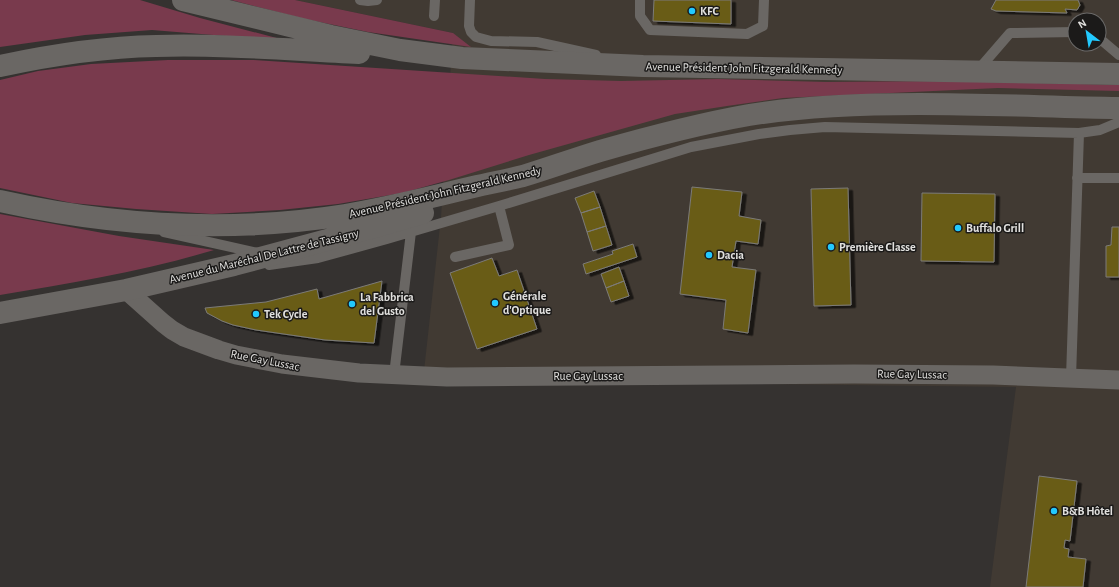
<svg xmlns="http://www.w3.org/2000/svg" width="1119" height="587" font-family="'Alegreya Sans',sans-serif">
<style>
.built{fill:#413a33;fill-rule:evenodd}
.green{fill:#793a4d}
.building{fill:#695c18;stroke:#7c7b78;filter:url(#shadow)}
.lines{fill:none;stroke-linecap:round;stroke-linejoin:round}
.service{stroke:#6a6764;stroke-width:10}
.minor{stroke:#6a6764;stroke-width:19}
.secondary{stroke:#6a6764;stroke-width:22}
.poi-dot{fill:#22c9fe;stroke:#1b1a19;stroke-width:1.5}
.labels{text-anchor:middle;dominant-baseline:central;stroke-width:3;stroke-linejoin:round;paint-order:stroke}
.poi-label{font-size:12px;font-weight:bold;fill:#e1e0de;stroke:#1b1a19;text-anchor:start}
.street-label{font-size:12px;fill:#e1e0de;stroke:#1b1a19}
</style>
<defs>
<filter id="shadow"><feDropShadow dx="4.5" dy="2.5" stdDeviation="0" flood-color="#0009"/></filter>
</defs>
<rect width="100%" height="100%" fill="#353230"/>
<path class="built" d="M295,0H1119V587H990L1016,387L423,380L441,217L453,33ZM1075,20H1099V44H1075Z"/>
<path class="green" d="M0,0H140L200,18L288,41L152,30L85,35L0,47Z
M231,0H295L453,33L471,47L368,32L305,19Z
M168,60H254L545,79L621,81L718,79L826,82L946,81L1119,85V91L998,88L783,98L727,106L675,114L529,155L449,180L402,193L338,204L280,210L212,214L136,209L72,203L0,188V80L38,71L91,64Z
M0,214L119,236L214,250C144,271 72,283 0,295Z"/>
<path class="building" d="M654,0H731V24L653,21Z
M996,0H1078L1080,5L1077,10L1065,9L1067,13L996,11L991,9Z
M692,187L742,192L739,216L761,220L758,244L736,241L732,267L756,270L748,333L723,329L726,300L680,294Z
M848,188L851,305L814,306L811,189Z
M594,191L600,207L581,213L575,198Z
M922,193L995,194L994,262L921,261Z
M600,207L606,226L587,232L581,213Z
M606,226L612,245L593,251L587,232Z
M1112,227H1119V277H1106V246L1111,245Z
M633,244L637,257L586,274L583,264L613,254L612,251Z
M492,258L499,276L517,270L537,329L477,349L450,273Z
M619,267L624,281L606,288L601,274Z
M382,281L374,343L325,340L256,330L233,325L222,321L207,313L205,308L266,302L317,289L319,299Z
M624,281L629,296L611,302L606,288Z
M1039,476L1077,481L1070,541L1065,540L1064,548L1069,549L1068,557L1086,559L1083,587H1026Z"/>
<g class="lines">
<path class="service" d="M360,0L368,1L377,0
M470,0L469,26L471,32L476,37L491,41L537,42L596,55
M640,0V16L650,30L747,34L763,26L764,0
M434,16L435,0
M1099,38L1119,55
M978,70L1010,33L1075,32
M1077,178H1119
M164,232L258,253
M455,257L509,245L499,206
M269,265L318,258L387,239L499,206L691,147L759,134L790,130L825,127L1079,133L1100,130L1119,122
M394,375L411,232
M1071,378L1079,133"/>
<path class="minor" d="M126,290L163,323L172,330L184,337L219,350L236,355L282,364L359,373L447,377L854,374L993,375L1119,380"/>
<path class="secondary" d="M183,0L331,36L400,50L462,58L643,66L1119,74
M0,66C51,55 104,47 156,46C223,44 291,50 359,53
M0,201C113,226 231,233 345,215C389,208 431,197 473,187C490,183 507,180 523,176C549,168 574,159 600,151C649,137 698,124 749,115C805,106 863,104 919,104C986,104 1053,107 1119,108
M0,313L126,290L234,265L375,227L423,213"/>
</g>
<g class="poi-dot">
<circle cx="692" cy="11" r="4"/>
<circle cx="958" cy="228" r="4"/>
<circle cx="831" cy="247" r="4"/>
<circle cx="709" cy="255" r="4"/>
<circle cx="495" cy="303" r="4"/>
<circle cx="352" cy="304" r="4"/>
<circle cx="256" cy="314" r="4"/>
<circle cx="1054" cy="511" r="4"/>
</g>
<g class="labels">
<g class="poi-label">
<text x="700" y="11">KFC</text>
<text x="966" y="228">Buffalo Grill</text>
<text x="839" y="247">Première Classe</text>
<text x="717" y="255">Dacia</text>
<text x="503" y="296">Générale<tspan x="503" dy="14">d'Optique</tspan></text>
<text x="360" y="297">La Fabbrica<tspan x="360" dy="14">del Gusto</tspan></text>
<text x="264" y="314">Tek Cycle</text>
<text x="1062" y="511">B&amp;B Hôtel</text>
</g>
<g class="street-label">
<text transform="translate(744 68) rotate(1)">Avenue Président John Fitzgerald Kennedy</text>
<text transform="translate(445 192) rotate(-13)">Avenue Président John Fitzgerald Kennedy</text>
<text transform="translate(264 256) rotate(-14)">Avenue du Maréchal De Lattre de Tassigny</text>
<text transform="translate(265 360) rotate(11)">Rue Gay Lussac</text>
<text transform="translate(912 374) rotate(1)">Rue Gay Lussac</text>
<text x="588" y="376">Rue Gay Lussac</text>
</g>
</g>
<g transform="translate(1087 32) rotate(329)"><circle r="19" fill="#1b1a19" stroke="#6a6968"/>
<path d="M0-3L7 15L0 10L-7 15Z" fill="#22c9fe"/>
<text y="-6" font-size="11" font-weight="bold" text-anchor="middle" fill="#e1e0de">N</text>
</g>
</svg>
